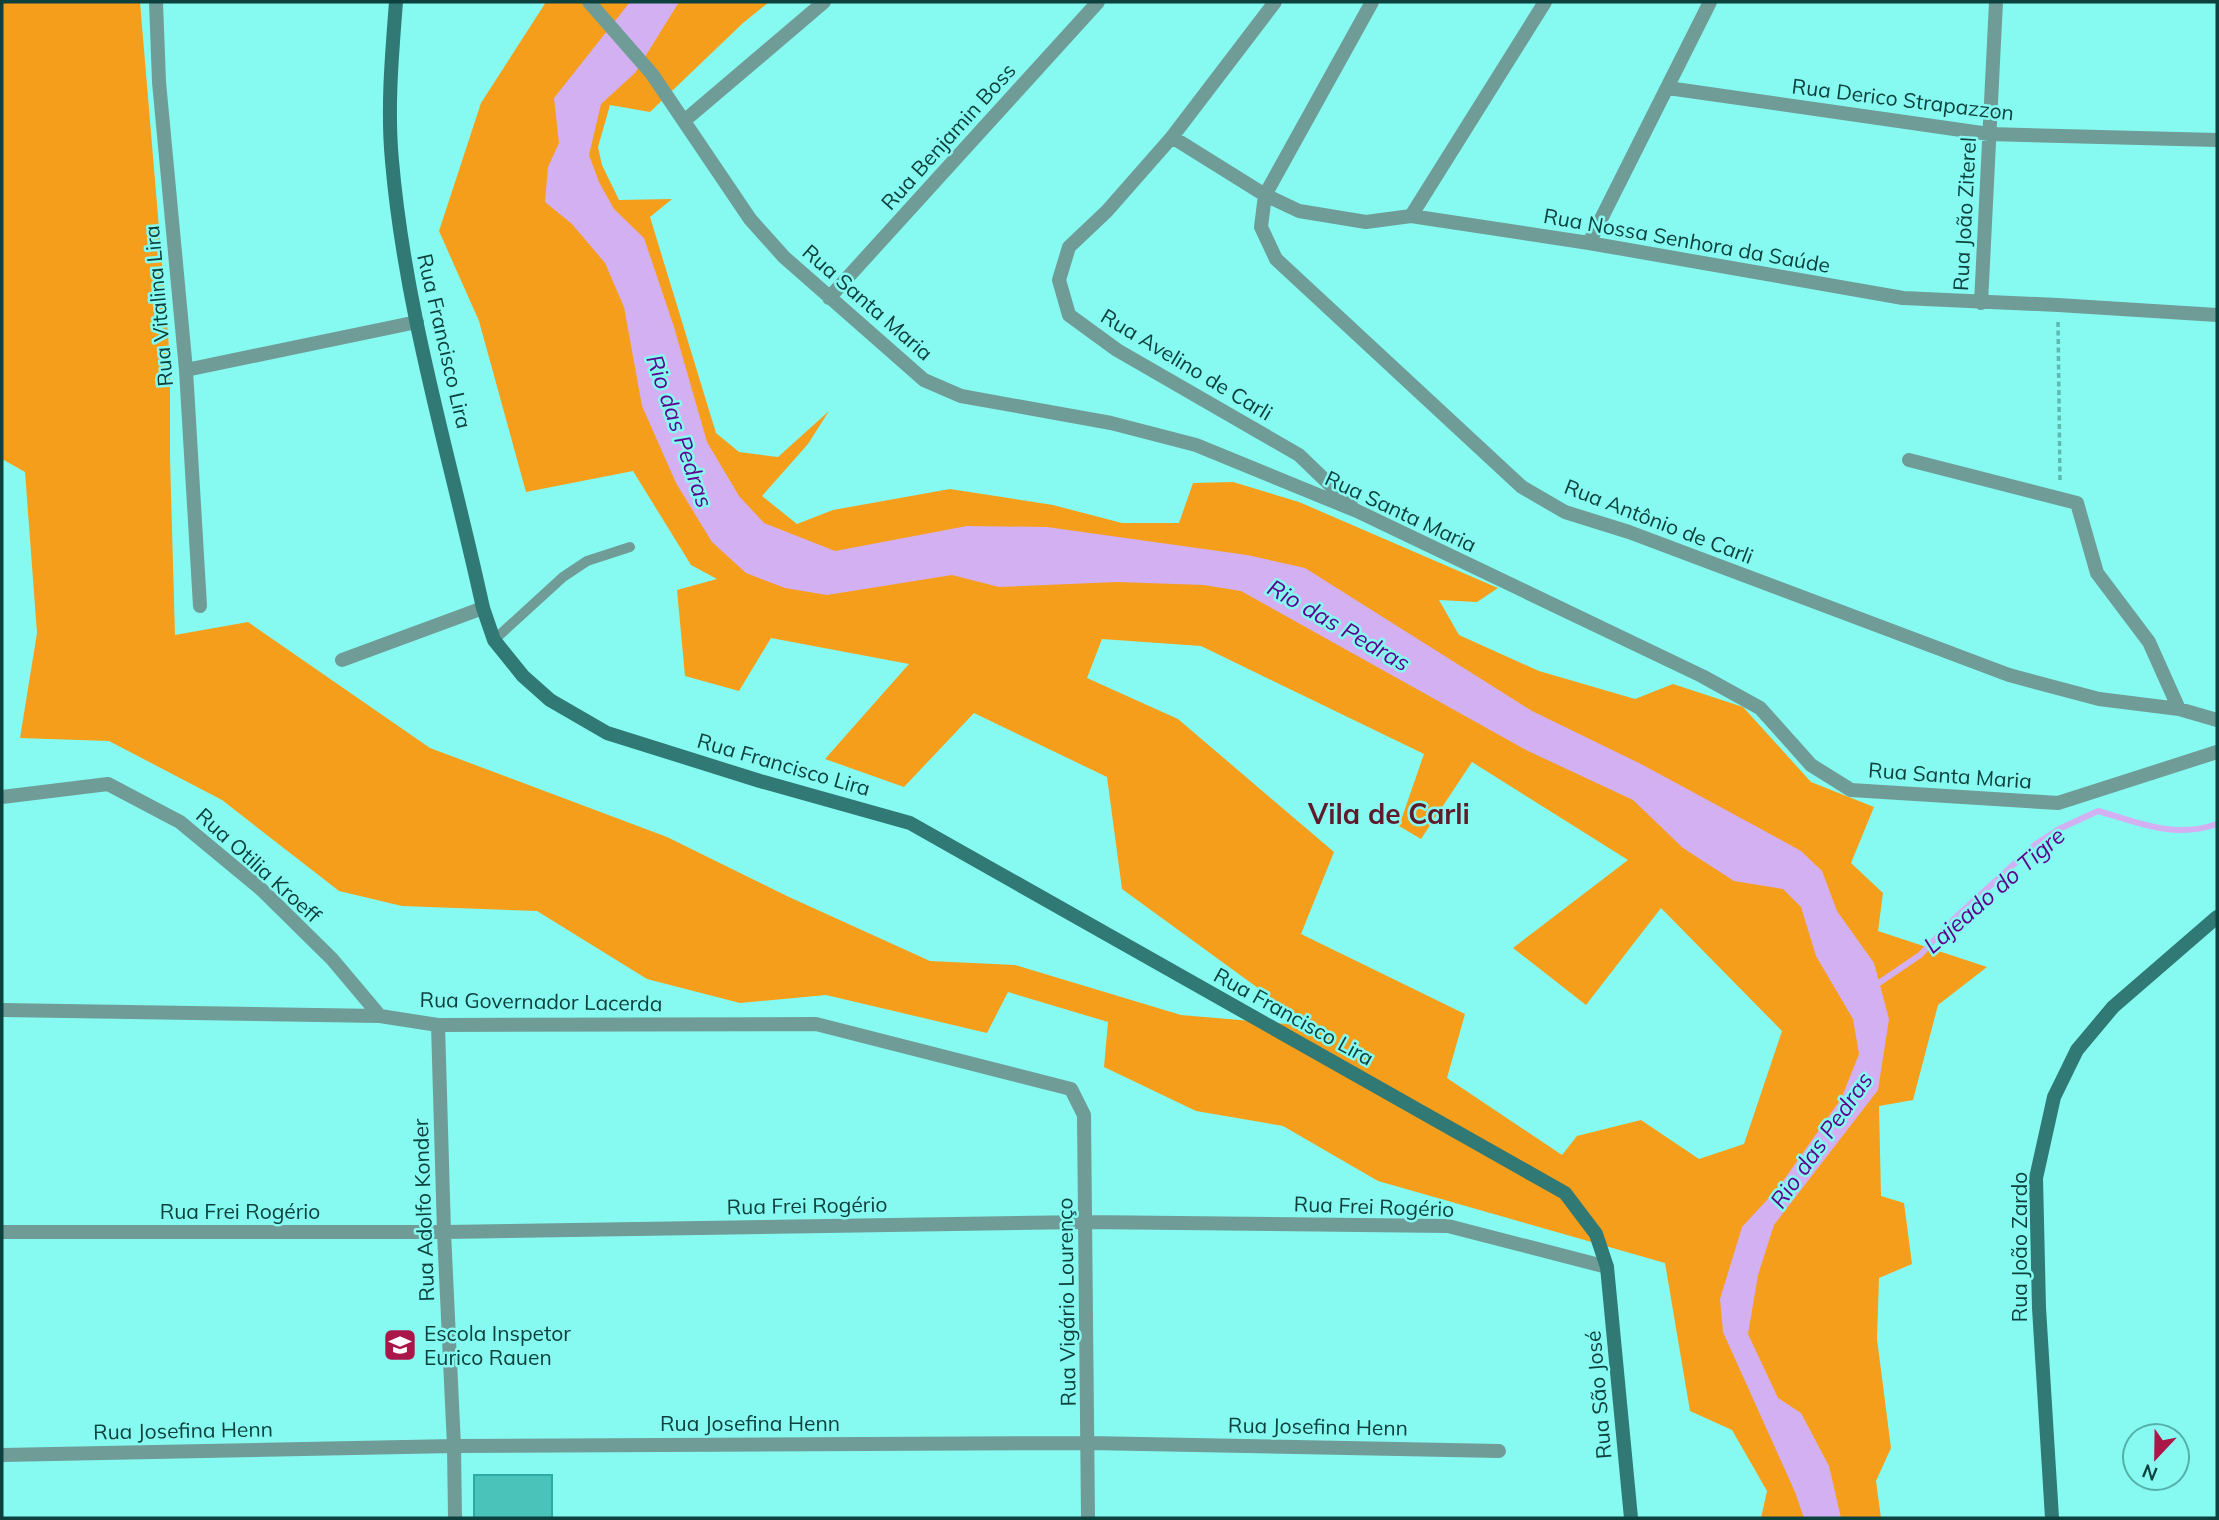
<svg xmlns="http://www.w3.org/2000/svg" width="2219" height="1520" font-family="Mulish,sans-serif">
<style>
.forest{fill:#f59e1c;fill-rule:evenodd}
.water{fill:#d3b0f1}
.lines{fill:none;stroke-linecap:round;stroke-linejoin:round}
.stream{stroke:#d3b0f1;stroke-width:6}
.building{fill:#4ac3bb;stroke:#2baba4;stroke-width:2}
.path{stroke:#5cbab3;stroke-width:3.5;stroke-dasharray:5 3.5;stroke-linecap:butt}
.lane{stroke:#709c98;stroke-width:10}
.street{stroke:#709c98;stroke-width:14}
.secondary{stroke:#307974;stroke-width:14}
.labels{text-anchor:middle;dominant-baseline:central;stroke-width:5;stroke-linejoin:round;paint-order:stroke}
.street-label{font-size:21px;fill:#0c413e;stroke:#86faf1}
.poi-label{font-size:21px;fill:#0c413e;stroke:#86faf1;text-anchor:start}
.water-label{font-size:23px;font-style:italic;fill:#5e008b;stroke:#86faf1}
.district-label{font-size:28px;font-weight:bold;fill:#5f1a2c;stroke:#86faf1}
</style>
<rect width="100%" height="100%" fill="#86faf1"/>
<path class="forest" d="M2,2H140L170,359V458L175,635L248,622L430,748L667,837L789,897L930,961L1015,965L1181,1015L1310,1026L1122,889L1107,777L974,713L904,787L825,759L909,664L771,638L739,691L685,676L677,590L717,579L691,565L633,471L526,492L479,321L439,231L481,103L546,2H769L743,23L650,112L610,105L598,147L602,165L619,200L672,199L650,217L716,433L739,452L778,457L829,411L808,444L762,496L797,524L833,510L950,489L1053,505L1122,523H1179L1193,483L1233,482L1299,502L1498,588L1477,602L1439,600L1459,635L1539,671L1635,699L1673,684L1743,707L1811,782L1874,807L1851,863L1883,893L1878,931L1987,967L1938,1005L1913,1100L1879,1106L1881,1196L1904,1203L1912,1264L1879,1278L1877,1339L1891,1448L1876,1481L1881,1518H1761L1767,1491L1732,1430L1690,1411L1665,1263L1378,1181L1283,1126L1196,1111L1104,1067L1108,1022L1008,992L987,1033L826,995L740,1003L647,979L537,911L402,906L339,891L222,800L109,741L20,738L37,633L25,472L2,459ZM1102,639L1201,646L1424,754L1399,826L1421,839L1472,762L1628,860L1513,948L1586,1005L1661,908L1782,1031L1744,1144L1699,1159L1641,1120L1577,1136L1562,1155L1447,1078L1465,1014L1301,934L1334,852L1178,719L1087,678Z"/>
<path class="water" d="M630,2H679L635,73L601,104L589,155L599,182L614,209L644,238L674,327L707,442L739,496L764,523L835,551L967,526L1047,527L1247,555L1305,568L1532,711L1641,764L1761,829L1801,851L1822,871L1837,911L1874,963L1889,1019L1878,1090L1774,1225L1758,1275L1748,1334L1778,1398L1801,1413L1829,1466L1841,1518H1804L1795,1492L1723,1332L1720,1299L1742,1227L1778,1188L1841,1099L1859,1054L1853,1019L1816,956L1801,907L1783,889L1734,881L1683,848L1633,800L1528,751L1241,591L1204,585L1117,582L999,587L952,575L827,595L785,588L746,573L712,542L676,483L642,406L624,307L605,263L572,224L545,202L548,167L559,143L554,98Z"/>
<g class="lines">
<path class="stream" d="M1873,987L1920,955L1956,917L2036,844L2059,829L2098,811C2140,823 2174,839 2217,824"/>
</g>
<path class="building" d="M474,1475H552V1518H474Z"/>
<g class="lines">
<path class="path" d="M2058,322L2060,482"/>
<path class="lane" d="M494,640L563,577L587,561L630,547"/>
<path class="street" d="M156,2L159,82L186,370L200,606
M589,2L652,74L750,219L784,257L924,380L961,396L1111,423L1196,445L1357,511L1702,676L1760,708L1811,765L1851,790L2058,803L2217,752
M1275,2L1172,137L1107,211L1069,247L1059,280L1069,315L1117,350L1299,455L1351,505
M1372,2L1265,195L1261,227L1276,259L1522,487L1565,512L1629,532L2009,675L2099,699L2179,709L2217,720
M1668,88L1989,134L2217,140
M684,121L824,2
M1172,137L1265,195L1299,211L1366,222L1411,216L1589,243L1903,298L2058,305L2217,315
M1411,216L1545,2
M1589,243L1710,2
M829,298L1098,2
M1981,303L1996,2
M186,370L417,322
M1909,460L2077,503L2097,573L2149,642L2179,709
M342,660L483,608
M2,797L108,784L180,822L262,890L332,959L380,1016
M2,1010L380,1016L438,1025L816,1024L1071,1089L1084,1115L1088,1518
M438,1025L444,1232L454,1446L455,1518
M2,1232H444L1085,1222L1448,1226L1607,1267
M2,1455L454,1446L1089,1443L1499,1451"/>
<path class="secondary" d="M396,2C392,54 387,108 392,161C405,312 451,460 483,608L494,640L523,676L550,700L607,733L760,781L910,823L1565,1193L1596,1234L1607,1267L1631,1518
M2052,1518L2039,1308L2036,1178L2054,1097L2077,1050L2113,1007L2217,917"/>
</g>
<defs>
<symbol id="school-square" viewBox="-11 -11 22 22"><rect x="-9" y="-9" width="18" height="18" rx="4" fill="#aa1648" stroke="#86faf1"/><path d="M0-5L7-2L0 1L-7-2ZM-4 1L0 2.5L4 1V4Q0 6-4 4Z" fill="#fff"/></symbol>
</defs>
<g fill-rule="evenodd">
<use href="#school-square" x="381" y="1326" width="38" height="38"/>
</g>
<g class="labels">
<g class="street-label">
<text transform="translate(1903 99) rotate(7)">Rua Derico Strapazzon</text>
<text transform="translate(948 136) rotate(-48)">Rua Benjamin Boss</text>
<text transform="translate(1964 214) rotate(-87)">Rua João Ziterel</text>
<text transform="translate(1687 240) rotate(10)">Rua Nossa Senhora da Saúde</text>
<text transform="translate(868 302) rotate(41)">Rua Santa Maria</text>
<text transform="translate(158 306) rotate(-95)">Rua Vitalina Lira</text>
<text transform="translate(445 341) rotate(77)">Rua Francisco Lira</text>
<text transform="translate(1187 364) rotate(31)">Rua Avelino de Carli</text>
<text transform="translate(1401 511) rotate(25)">Rua Santa Maria</text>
<text transform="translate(1659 521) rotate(21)">Rua Antônio de Carli</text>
<text transform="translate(784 764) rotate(16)">Rua Francisco Lira</text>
<text transform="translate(1950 775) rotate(4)">Rua Santa Maria</text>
<text transform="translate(259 865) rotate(42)">Rua Otilia Kroeff</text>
<text transform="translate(541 1001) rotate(1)">Rua Governador Lacerda</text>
<text transform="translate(1294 1016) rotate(29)">Rua Francisco Lira</text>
<text transform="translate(807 1205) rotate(-1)">Rua Frei Rogério</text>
<text transform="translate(1374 1206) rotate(2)">Rua Frei Rogério</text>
<text transform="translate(423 1210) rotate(-92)">Rua Adolfo Konder</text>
<text x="240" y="1211">Rua Frei Rogério</text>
<text transform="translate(2019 1247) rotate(-90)">Rua João Zardo</text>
<text transform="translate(1066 1302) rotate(-91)">Rua Vigário Lourenço</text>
<text transform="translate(1598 1395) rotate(-95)">Rua São José</text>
<text x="750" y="1423">Rua Josefina Henn</text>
<text transform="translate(1318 1426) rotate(1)">Rua Josefina Henn</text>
<text transform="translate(183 1430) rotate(-1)">Rua Josefina Henn</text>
</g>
<g class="poi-label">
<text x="424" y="1333">Escola Inspetor<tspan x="424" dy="24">Eurico Rauen</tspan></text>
</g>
<g class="water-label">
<text transform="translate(680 431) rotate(71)">Rio das Pedras</text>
<text transform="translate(1339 625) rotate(30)">Rio das Pedras</text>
<text transform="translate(1994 890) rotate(-41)">Lajeado do Tigre</text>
<text transform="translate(1821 1140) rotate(-55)">Rio das Pedras</text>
</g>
<g class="district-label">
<text x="1389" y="813">Vila de Carli</text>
</g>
</g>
<rect width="2219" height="1520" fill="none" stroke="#0c413e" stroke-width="7"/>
<g transform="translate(2156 1457) rotate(202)"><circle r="33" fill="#86faf1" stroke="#55b0a9" stroke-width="2"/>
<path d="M0-5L12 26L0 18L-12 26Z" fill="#aa1648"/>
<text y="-10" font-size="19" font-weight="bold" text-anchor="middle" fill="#0c413e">N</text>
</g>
</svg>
